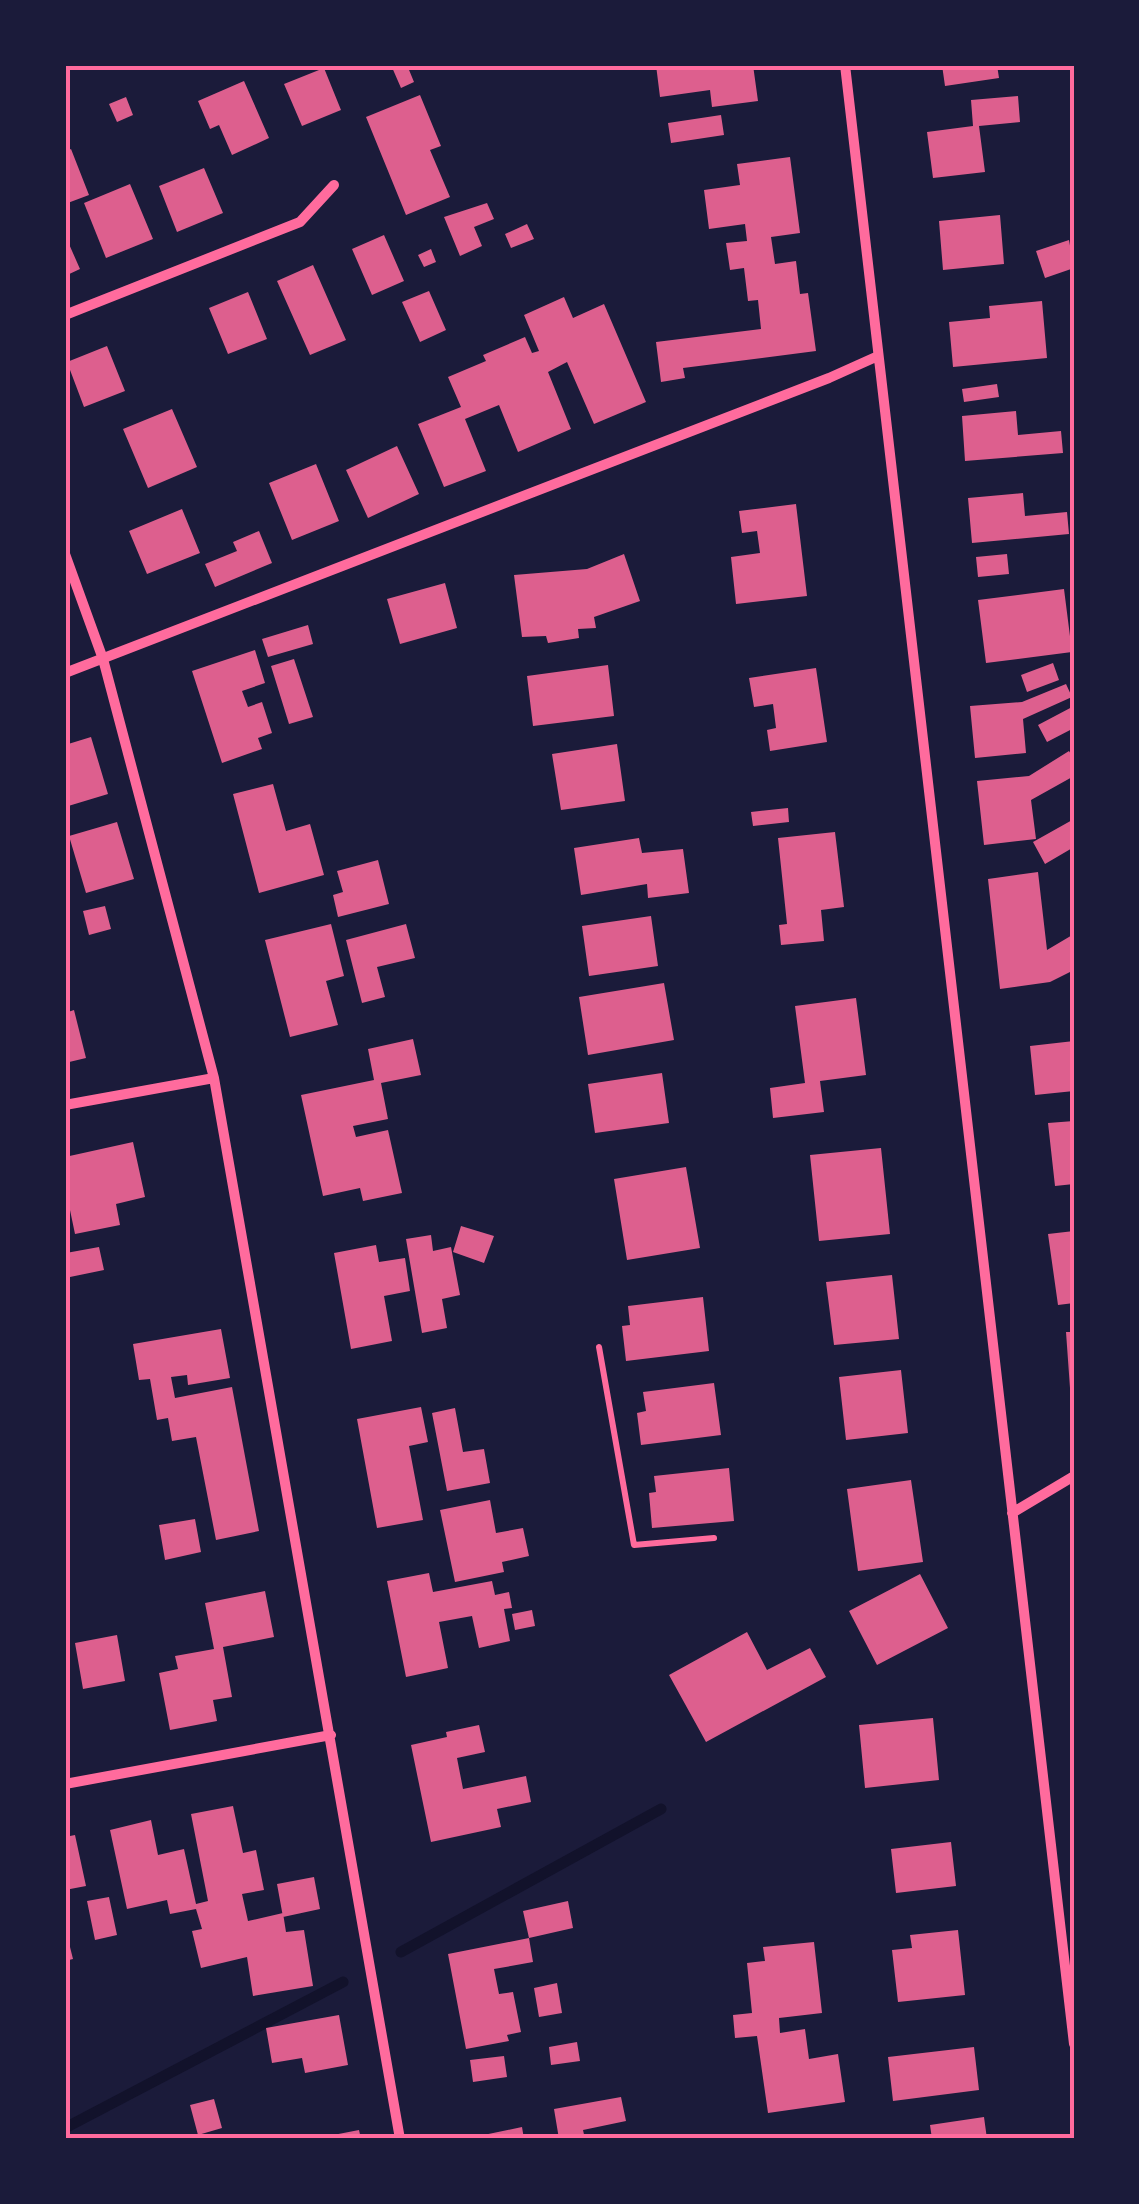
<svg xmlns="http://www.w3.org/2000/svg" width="1139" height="2204" font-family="'Titillium Web',sans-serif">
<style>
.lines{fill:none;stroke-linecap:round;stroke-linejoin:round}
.stream{stroke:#12122b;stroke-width:11}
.building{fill:#dd5f8e}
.path{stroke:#ff6b9d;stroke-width:6}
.minor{stroke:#ff6b9d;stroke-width:10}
.neatline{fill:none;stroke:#ff6b9d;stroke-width:4}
</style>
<rect width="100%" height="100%" fill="#1b1b3a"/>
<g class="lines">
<path class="stream" d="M401,1952L661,1809
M65,2128L343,1982"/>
</g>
<path class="building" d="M391,65H407L414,82L401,88Z
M656,65H753L758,101L712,107L710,90L660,97Z
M942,65H997L999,78L945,86Z
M324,68L341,110L302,126L284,84Z
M244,81L269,138L232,155L219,125L210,129L198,101Z
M420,95L441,146L430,150L450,197L406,215L366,117Z
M1018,96L1020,122L979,126L985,172L933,178L927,132L973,126L971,100Z
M126,97L133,115L117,122L109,104Z
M721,115L724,135L671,143L668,123Z
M71,149L89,195L65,204V152Z
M790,157L800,233L771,237L775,264L796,261L800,294L808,293L816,351L683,368L685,378L661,382L656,342L761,329L758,300L748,301L744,268L730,270L726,243L747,241L745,224L709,229L704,190L740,185L737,164Z
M204,168L223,213L177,232L159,186Z
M130,184L153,239L106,258L84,203Z
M487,203L494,219L474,227L482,246L460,256L444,217Z
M1000,215L1004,264L943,270L939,221Z
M527,224L534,239L511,248L505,234Z
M65,235L80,269L65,276Z
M384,235L404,281L372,295L352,249Z
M1069,240L1074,268L1045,278L1036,251Z
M431,249L436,262L424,267L418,255Z
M313,265L346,340L310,355L277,281Z
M429,291L446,330L420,342L402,302Z
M248,292L267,339L228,354L209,308Z
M564,297L573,318L604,304L646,402L594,424L567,362L548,372L571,429L518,452L499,405L465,419L486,471L444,487L418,424L461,407L448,377L486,361L483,355L525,337L532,353L539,351L524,315Z
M1042,301L1047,358L953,367L949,322L990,318L989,306Z
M107,346L125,391L84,407L67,362Z
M997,384L999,397L964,402L962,389Z
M172,409L197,467L148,488L123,429Z
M1016,411L1018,435L1061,431L1063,453L965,461L962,416Z
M397,446L419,494L368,518L346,470Z
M316,464L339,521L292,540L269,483Z
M1023,493L1025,516L1067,512L1069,534L972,543L968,498Z
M796,504L807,596L736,604L731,557L760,553L757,531L742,533L739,511Z
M182,509L200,553L147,574L129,531Z
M259,531L272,563L215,587L205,564L237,551L233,542Z
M624,554L640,601L594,617L596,628L578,629L579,638L548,643L546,636L522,637L514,575L587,569Z
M1007,554L1009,574L978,577L976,557Z
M445,583L457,628L400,644L387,599Z
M1064,589L1072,652L986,663L978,600Z
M308,625L313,644L268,657L262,639Z
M255,650L265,683L242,691L248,707L262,702L272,733L258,738L262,749L222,763L192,671Z
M294,659L313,717L289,724L271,666Z
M1053,663L1059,680L1027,692L1021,675Z
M608,665L614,716L533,726L527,676Z
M816,668L827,742L770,751L767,730L776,728L773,704L754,707L749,678Z
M1066,684L1072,697L1023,719L1026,753L975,758L970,706L1022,702Z
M1074,706V728L1047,742L1038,725Z
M91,737L108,794L65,807V745Z
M617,744L625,801L561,810L552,754Z
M1069,751L1074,759V776L1031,800L1036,839L984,845L977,781L1029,776Z
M273,784L286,831L310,824L324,875L259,893L233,794Z
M788,808L789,822L753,826L751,812Z
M1074,819V847L1045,864L1033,842Z
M117,822L134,879L86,893L69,836Z
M835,832L844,907L821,910L824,941L781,945L779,925L787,924L778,838Z
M639,838L642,853L683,849L689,893L648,898L647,884L581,895L574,848Z
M378,860L389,904L338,917L333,895L343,892L337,871Z
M1038,872L1047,950L1074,934V970L1050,982L1000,989L988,879Z
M105,906L111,929L89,935L83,911Z
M651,916L658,966L589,976L582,926Z
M331,924L344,976L326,981L338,1025L290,1037L265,940Z
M406,924L415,958L377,967L385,997L362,1003L346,940Z
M664,983L674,1040L588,1055L579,997Z
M856,998L866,1075L820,1081L824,1112L773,1118L770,1088L805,1083L795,1006Z
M74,1010L86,1058L65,1063V1013Z
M413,1039L421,1075L381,1083L388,1119L353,1126L356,1137L388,1130L402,1193L363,1201L360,1188L323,1196L301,1095L374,1080L368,1049Z
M1074,1041V1091L1035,1095L1030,1046Z
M662,1073L669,1123L595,1133L588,1084Z
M1074,1121V1184L1055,1186L1048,1123Z
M133,1142L145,1197L116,1204L120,1225L75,1234L65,1186V1157Z
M881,1148L890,1234L819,1241L810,1155Z
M686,1167L700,1248L627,1260L614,1179Z
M461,1226L494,1236L484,1263L453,1252Z
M1074,1231V1303L1058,1305L1048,1234Z
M431,1235L433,1251L451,1247L460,1295L442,1299L447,1328L422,1333L406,1239Z
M376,1245L379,1262L405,1258L410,1291L384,1296L392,1341L351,1349L334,1253Z
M99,1247L104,1270L70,1277L66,1253Z
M892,1275L899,1339L834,1345L826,1282Z
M703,1297L709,1351L626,1361L622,1326L630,1325L628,1306Z
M221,1329L230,1378L188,1385L187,1375L171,1377L175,1398L232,1387L259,1531L216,1540L196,1437L172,1441L168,1418L157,1420L150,1379L139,1380L133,1344Z
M1066,1332H1074V1388H1070Z
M901,1370L908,1433L846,1440L839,1377Z
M714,1383L721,1435L641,1445L637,1413L646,1411L643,1392Z
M421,1407L428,1442L409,1446L423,1520L377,1528L357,1419Z
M455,1408L463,1452L484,1449L490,1483L447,1491L432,1413Z
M729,1468L734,1521L652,1528L649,1493L656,1492L654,1476Z
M911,1480L923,1562L858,1571L847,1489Z
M490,1500L496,1533L523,1528L529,1556L502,1562L504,1572L455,1582L440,1510Z
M195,1519L201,1552L165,1560L159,1525Z
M429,1573L433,1592L492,1581L495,1595L509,1592L512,1608L504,1609L510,1641L479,1648L472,1616L439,1622L448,1668L406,1677L387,1581Z
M920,1574L948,1628L877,1665L849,1611Z
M265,1591L274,1637L223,1647L232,1697L213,1700L217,1721L170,1730L159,1673L178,1669L175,1656L214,1649L205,1603Z
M532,1610L535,1626L515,1630L512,1614Z
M747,1632L767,1670L810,1648L826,1677L706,1742L669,1675Z
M117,1635L125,1681L83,1689L75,1643Z
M933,1718L939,1780L865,1788L859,1725Z
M479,1725L485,1752L457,1758L463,1789L526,1776L531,1802L497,1809L501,1827L431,1842L411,1745L447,1737L446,1732Z
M233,1806L243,1853L256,1850L264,1890L242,1894L248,1921L283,1913L286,1932L304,1930L313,1986L253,1996L247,1957L201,1968L192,1931L202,1929L196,1909L170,1914L167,1900L127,1909L110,1830L151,1820L158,1855L184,1849L196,1904L208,1901L191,1814Z
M75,1835L86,1886L65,1890V1837Z
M951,1842L956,1886L896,1893L891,1849Z
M314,1877L320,1909L283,1917L277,1884Z
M109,1897L117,1935L95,1940L87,1901Z
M568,1901L573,1928L529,1938L533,1962L494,1969L499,1994L513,1992L521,2032L507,2035L509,2041L466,2049L448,1954L529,1938L523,1911Z
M65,1927L73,1959L65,1961Z
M958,1930L965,1995L898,2002L892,1950L912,1948L910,1935Z
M814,1942L822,2013L779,2018L780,2033L805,2029L809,2059L838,2054L845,2102L768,2113L757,2036L735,2038L733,2015L752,2013L747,1963L765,1961L763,1947Z
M557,1983L562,2013L539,2017L534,1988Z
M339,2015L348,2065L305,2073L302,2058L272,2063L266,2028Z
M577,2042L580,2061L551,2065L549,2047Z
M974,2047L979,2090L893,2101L888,2057Z
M504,2056L507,2077L473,2082L470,2060Z
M621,2097L626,2121L583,2130L585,2139H559L554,2109Z
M214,2099L222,2128L198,2135L190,2105Z
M984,2117L987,2139H932L930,2125Z
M522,2127L524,2139H474V2137Z
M359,2130L361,2139H323V2137Z"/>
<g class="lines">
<path class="path" d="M599,1347L634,1545L714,1538"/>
<path class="minor" d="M845,65L1074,2044
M65,315L300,222L334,185
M65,554L103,659L214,1078L400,2139
M65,673L829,378L878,356
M65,1105L214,1078
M1012,1513L1074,1476
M65,1784L331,1735"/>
</g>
<rect width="1139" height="2204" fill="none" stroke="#1b1b3a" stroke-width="135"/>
<rect x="68" y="68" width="1004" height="2068" class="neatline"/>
</svg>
